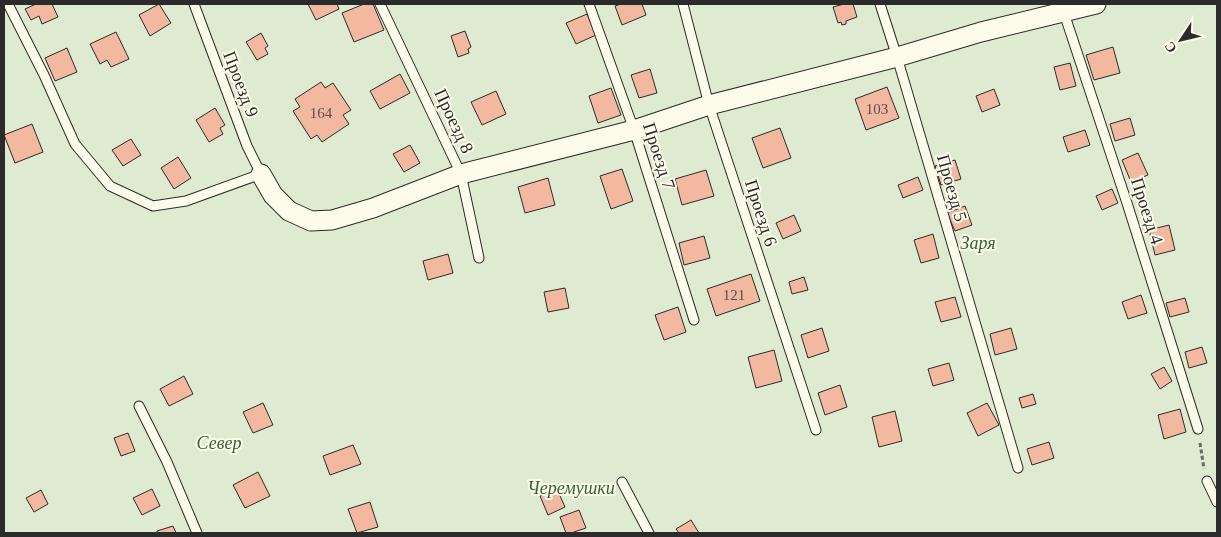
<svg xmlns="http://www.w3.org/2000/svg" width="1221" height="537" font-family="'Times New Roman',serif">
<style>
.green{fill:#deebd1;stroke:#74746e}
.building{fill:#f2b8a0;stroke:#2b2b2b}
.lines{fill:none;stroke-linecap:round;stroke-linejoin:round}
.lane-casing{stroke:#2b2b2b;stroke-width:11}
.street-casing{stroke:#2b2b2b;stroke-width:21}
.path{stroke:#6a6964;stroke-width:3;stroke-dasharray:4 2.5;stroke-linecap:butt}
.lane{stroke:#fdfbea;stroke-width:9}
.street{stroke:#fdfbea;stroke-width:19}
.labels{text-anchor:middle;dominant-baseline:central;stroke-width:4;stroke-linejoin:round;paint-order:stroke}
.number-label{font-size:15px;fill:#5d4e48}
.street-label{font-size:18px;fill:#2b2b2b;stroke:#fdfbea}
.park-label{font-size:18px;font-style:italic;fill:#34623c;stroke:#fdfbea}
</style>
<rect width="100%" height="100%" fill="#fdfbea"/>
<path class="green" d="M4,4H1217V533H4Z"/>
<path class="building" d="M36,4H52L58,17L42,24L39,16L31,20L25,9Z
M159,4L171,23L150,36L139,15Z
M308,4H337L339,9L316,20Z
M364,4H373L384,30L354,42L342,13Z
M621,4H642L646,15L622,25L615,6Z
M844,4H853L857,17L846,21V24L842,25L841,22L838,23L833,7Z
M587,14L596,35L576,44L566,23Z
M465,31L471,47L468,49L469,53L458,57L451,36Z
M116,32L129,59L111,67L107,60L100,64L90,44Z
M261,33L268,46L265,48L268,54L257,60L246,42Z
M1113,47L1120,73L1094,80L1086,55Z
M67,48L77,72L55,81L45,58Z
M1070,63L1076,86L1060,90L1054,67Z
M650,69L657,93L639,98L631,75Z
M400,74L410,93L380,109L370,91Z
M321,82L325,88L333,83L351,110L343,115L349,124L322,142L317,135L311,139L293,111L300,107L295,99Z
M887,87L899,118L866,130L855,99Z
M611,88L621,115L598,123L589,96Z
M994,89L1000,105L982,112L976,96Z
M496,91L506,114L482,125L471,102Z
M215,108L225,125L220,128L223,134L209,142L196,120Z
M1130,118L1135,135L1115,141L1110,124Z
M32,124L43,152L15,163L4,135Z
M780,128L791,158L763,168L752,138Z
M1085,130L1090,145L1068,152L1063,137Z
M131,139L141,155L123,166L112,150Z
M410,145L420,163L404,172L393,154Z
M1138,153L1148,175L1131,182L1122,160Z
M178,157L191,178L174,189L161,168Z
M955,160L961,179L941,185L935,166Z
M622,169L633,201L611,209L600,176Z
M706,170L714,196L682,205L675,179Z
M918,177L923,190L903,198L898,185Z
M548,178L555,205L525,213L518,187Z
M1112,189L1118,203L1102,210L1096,196Z
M965,206L972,225L955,231L947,213Z
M794,215L801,231L783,239L776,223Z
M1169,225L1175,250L1155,255L1149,230Z
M933,234L939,258L921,263L914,240Z
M704,236L710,258L684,265L679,243Z
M448,254L453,273L428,280L423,261Z
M751,274L760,301L716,316L707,289Z
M804,277L808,290L792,294L789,282Z
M565,288L569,308L548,312L544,292Z
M1141,295L1147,313L1128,319L1122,302Z
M955,297L961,317L941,322L935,302Z
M1185,298L1189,312L1170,317L1166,303Z
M678,307L686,332L664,340L655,315Z
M822,328L829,351L808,358L801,335Z
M1011,328L1017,349L995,355L990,334Z
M1202,347L1207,363L1189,368L1185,352Z
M774,350L782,381L756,388L748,357Z
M949,363L954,380L933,386L928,369Z
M1164,367L1172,381L1160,389L1151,374Z
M184,376L193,394L169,406L160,389Z
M840,385L847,407L825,415L818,393Z
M1033,394L1036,404L1022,408L1019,398Z
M263,403L273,425L253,433L243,412Z
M987,403L999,425L978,436L967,413Z
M1180,409L1186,432L1164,439L1158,415Z
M895,411L902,441L879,447L872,417Z
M128,433L135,451L121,456L114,438Z
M1049,442L1054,458L1032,465L1027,449Z
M353,445L361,464L330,475L323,456Z
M258,472L270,496L245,508L233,485Z
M152,489L160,506L142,515L133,498Z
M557,489L565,507L548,515L540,496Z
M41,490L48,504L34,512L26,498Z
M370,502L378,527L357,533L348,509Z
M579,510L586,528L571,533H566L560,517Z
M691,520L699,533H679L676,529Z
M173,526L176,533H157V531Z"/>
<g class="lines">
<defs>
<path id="lane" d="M8,4L44,75L75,144L110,186L153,206L186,201L261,174L247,146L194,4
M380,4L461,174L479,258
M589,4L634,130L694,320
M683,4L709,105L816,430
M880,4L897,57L1018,468
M1063,10L1127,203L1198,429
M139,406L167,462L197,533
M1207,481L1217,502
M622,482L649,533"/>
<path id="street" d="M261,174L273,195L289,211L311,221L332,220L373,208L461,174L634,130L709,105L897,57L981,32L1096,4"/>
</defs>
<use href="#lane" class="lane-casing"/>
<use href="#street" class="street-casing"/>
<path class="path" d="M1200,443L1204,469"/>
<use href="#lane" class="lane"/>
<use href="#street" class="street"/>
</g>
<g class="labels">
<g class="number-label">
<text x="877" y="109">103</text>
<text x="321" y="113">164</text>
<text x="734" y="295">121</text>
</g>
<g class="street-label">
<text transform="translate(241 84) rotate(69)">Проезд 9</text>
<text transform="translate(454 121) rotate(65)">Проезд 8</text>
<text transform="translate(659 156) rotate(72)">Проезд 7</text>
<text transform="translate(952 188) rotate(74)">Проезд 5</text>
<text transform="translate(1147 211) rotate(72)">Проезд 4</text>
<text transform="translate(761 213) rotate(72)">Проезд 6</text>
</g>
<g class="park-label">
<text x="978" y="243">Заря</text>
<text x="219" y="443">Север</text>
<text x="571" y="488">Черемушки</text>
</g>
</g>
<rect width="1221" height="537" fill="none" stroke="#2b2b2b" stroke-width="10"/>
<g transform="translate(1181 40) rotate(235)" stroke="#fdfbea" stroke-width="4" paint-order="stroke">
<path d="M0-4L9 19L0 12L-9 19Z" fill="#2b2b2b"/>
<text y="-8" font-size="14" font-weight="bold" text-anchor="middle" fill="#2b2b2b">С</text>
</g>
</svg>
